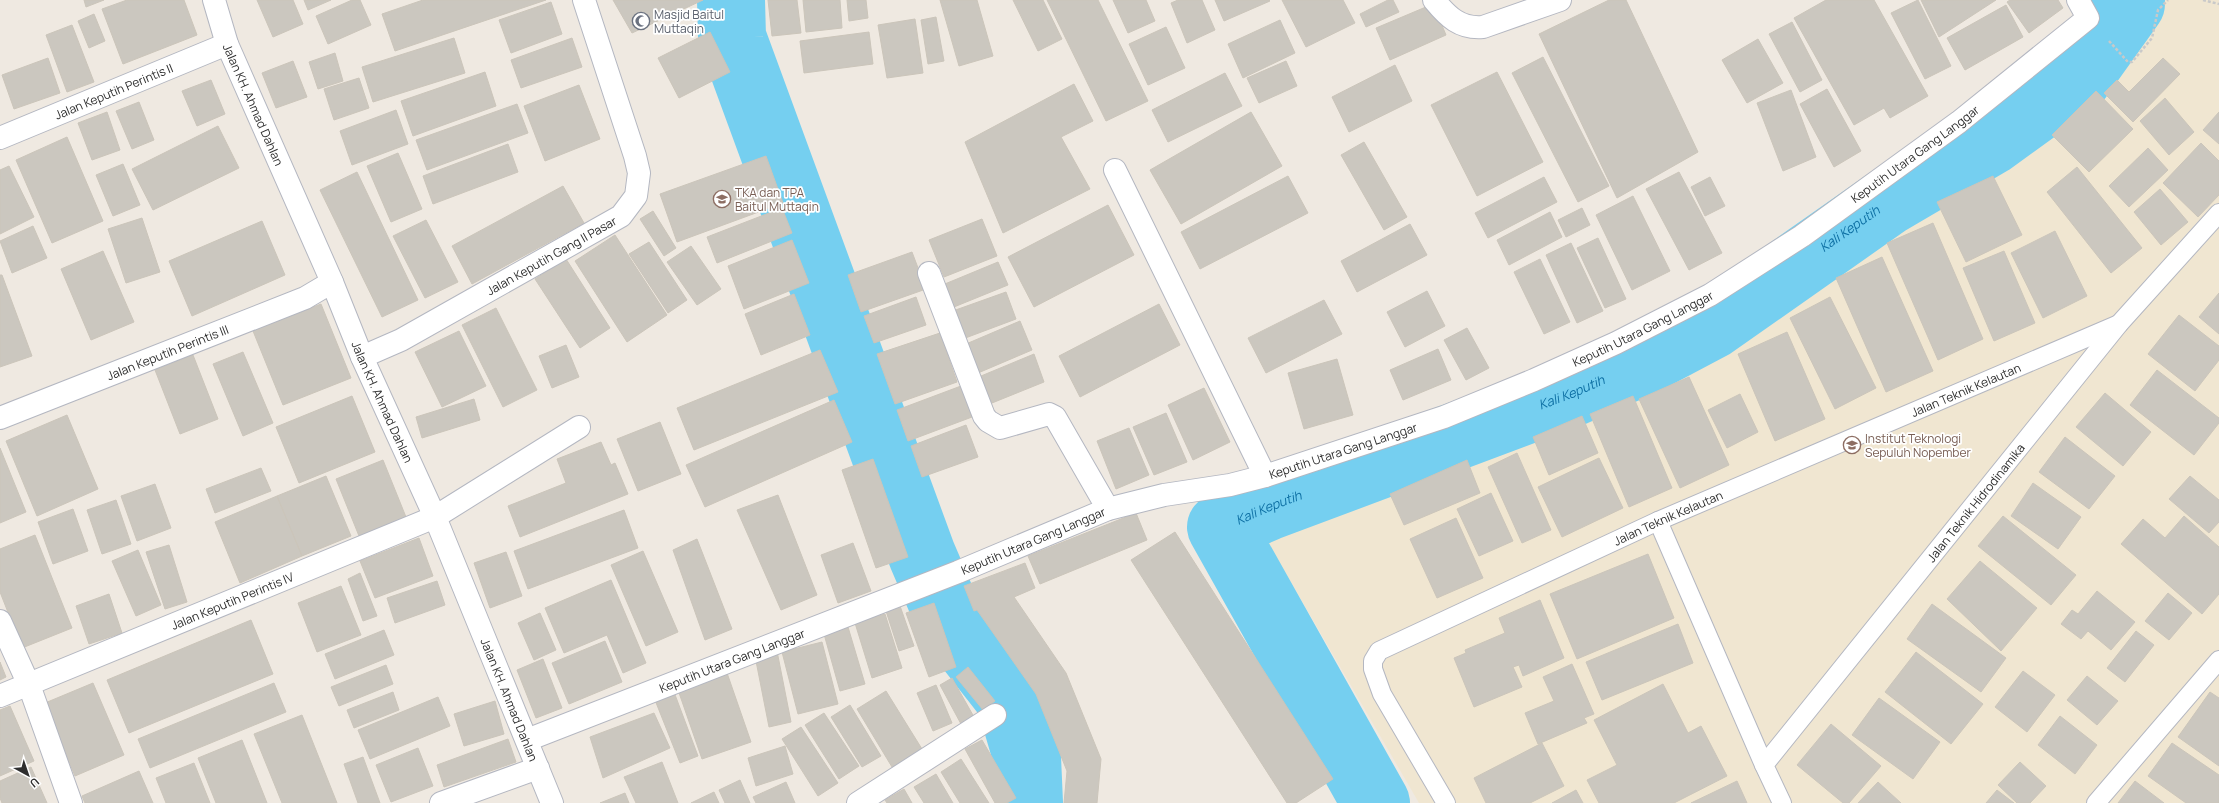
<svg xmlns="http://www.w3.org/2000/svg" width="2219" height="803" font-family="Manrope,sans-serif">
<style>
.education{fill:#f0e6d1}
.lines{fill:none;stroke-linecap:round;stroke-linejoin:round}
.river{stroke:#75cff0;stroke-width:68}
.building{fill:#cbc7bf;stroke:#cbc5ba}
.lane-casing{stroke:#b4b7c1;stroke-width:20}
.street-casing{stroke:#b4b7c1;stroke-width:24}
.secondary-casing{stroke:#b4b7c1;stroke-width:24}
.path{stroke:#c9c9c9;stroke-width:2.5;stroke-dasharray:3 2;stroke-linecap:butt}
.lane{stroke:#fff;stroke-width:18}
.street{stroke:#fff;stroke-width:22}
.secondary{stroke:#fff;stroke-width:22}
.labels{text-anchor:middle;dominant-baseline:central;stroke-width:3.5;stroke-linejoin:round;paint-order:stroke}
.worship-label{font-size:12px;fill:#5b616d;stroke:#fff;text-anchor:start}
.street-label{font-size:12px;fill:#2e2e2e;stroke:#fff}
.education-label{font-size:12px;fill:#785e54;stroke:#fff;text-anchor:start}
.water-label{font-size:13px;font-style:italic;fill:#0d6fa3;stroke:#fff}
</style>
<rect width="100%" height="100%" fill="#efe9e1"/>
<path class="education" d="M2133,0H2219V803H1419L1266,539L1703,351L1987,169L2149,31Z"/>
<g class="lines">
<g class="river">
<path d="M731,0L732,37L922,555L952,625L1010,699L1027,757L1029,803"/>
<path id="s1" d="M1376,803L1221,527L1267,507L1574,392L1644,361L1712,325L1887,202L1991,141L2078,78L2131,4V0"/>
</g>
</g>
<path class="building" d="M84,0H104L86,7Z
M127,0H184L197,35L123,64L102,9Z
M257,0H293L303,24L273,37Z
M304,0H331L308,10Z
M352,0H360L371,25L328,44L316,16Z
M423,0H546L395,51L382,14Z
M613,0H703L632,33Z
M768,0H797L801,33L772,36Z
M803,0H840L842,28L806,32Z
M847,0H866L868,18L849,21Z
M940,0H977L993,56L959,66Z
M1013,0H1043L1062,39L1038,51Z
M1047,0H1098L1148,101L1106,121Z
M1113,0H1146L1155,21L1128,33Z
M1178,0H1202L1215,30L1187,43L1171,3Z
M1215,0H1269L1270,1L1224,21Z
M1282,0H1343L1355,23L1306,47Z
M1388,0H1393L1399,12L1366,27L1360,14Z
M1609,0H1626L1698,152L1617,198L1539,34Z
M1826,0H1874L1928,96L1890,118L1884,108L1854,125L1794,18Z
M1918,0L1951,66L1925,79L1891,13Z
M1921,0H1996L1939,37Z
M2010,0H2058L2063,8L2029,33L2007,2Z
M551,2L562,34L511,53L499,20Z
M1433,4L1446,35L1390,60L1376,28Z
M2006,5L2023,37L1965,70L1947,38Z
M94,14L105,41L89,48L78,21Z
M936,17L944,61L928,64L921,20Z
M915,19L923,73L887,78L878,25Z
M1280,20L1295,53L1243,78L1228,44Z
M1792,22L1822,80L1800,92L1769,34Z
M72,25L94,82L67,92L46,35Z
M1166,27L1185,68L1148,85L1129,44Z
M710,32L730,72L679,98L658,58Z
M869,32L873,64L804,73L800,41Z
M454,38L465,73L373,102L362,67Z
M572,38L582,67L521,88L511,60Z
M1758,39L1783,83L1747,103L1722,60Z
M335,53L343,81L318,89L309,62Z
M1543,57L1609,186L1578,202L1512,73Z
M48,58L60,93L14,109L2,75Z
M2163,58L2180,74L2133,122L2104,93L2117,80L2129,92Z
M293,61L307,97L276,108L262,73Z
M1286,61L1297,86L1259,103L1247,78Z
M1395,65L1412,101L1349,132L1332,97Z
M485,72L496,106L413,136L401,101Z
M1497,72L1543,162L1477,196L1431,105Z
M1225,73L1242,106L1168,142L1152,110Z
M359,78L369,108L334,120L324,89Z
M211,80L225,114L197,126L182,91Z
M1074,84L1093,121L1061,137L1090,189L1003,233L965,142Z
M579,85L600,139L545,161L524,106Z
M1827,89L1861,151L1834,167L1800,104Z
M1791,90L1816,157L1783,171L1757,103Z
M2096,91L2133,129L2089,172L2052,135Z
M2165,98L2194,132L2169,155L2140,121Z
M139,102L154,140L132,149L116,111Z
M517,104L528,133L427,170L416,140Z
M396,110L408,144L352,165L340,131Z
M107,112L120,150L92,160L78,123Z
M1251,112L1282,166L1181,224L1150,170Z
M2219,112V144L2203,130Z
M218,126L239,168L153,210L132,169Z
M67,137L103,221L52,243L16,160Z
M1364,142L1407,217L1384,230L1341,155Z
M2201,143L2219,161V195L2198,217L2163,183Z
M508,144L518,172L433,204L423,176Z
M2148,148L2168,170L2129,207L2109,186Z
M398,153L422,209L391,222L367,166Z
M766,156L783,203L677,242L660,194Z
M123,164L140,205L113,216L96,175Z
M9,166L34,217L0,234V170Z
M2077,167L2142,248L2111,273L2047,192Z
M357,172L418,300L382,317L320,190Z
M1679,172L1722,253L1689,270L1646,189Z
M1288,176L1308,213L1200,269L1181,232Z
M1993,176L2022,235L1966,262L1937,202Z
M1544,177L1557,202L1488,238L1475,213Z
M1710,177L1725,206L1705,216L1691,187Z
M563,186L584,223L472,284L452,246Z
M2160,189L2188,222L2161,245L2134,212Z
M1633,196L1670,271L1632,290L1596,215Z
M1108,205L1134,255L1034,307L1008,257Z
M782,208L792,233L717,263L707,237Z
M1582,208L1590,225L1566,237L1558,220Z
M653,211L676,248L664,256L640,219Z
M1550,212L1562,237L1509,265L1497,240Z
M142,218L160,272L126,283L108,229Z
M982,219L997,256L944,277L929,240Z
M426,220L458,282L425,298L393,236Z
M262,221L285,275L192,316L169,261Z
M1933,223L1983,339L1938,360L1887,243Z
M1410,224L1427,255L1357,292L1341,261Z
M33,226L47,258L12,273L0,241Z
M2055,231L2087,296L2043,318L2011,253Z
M615,235L667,315L627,342L575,261Z
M1598,238L1626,299L1605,308L1577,248Z
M792,240L809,283L744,309L728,266Z
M649,242L687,300L668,313L629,254Z
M1571,243L1603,311L1577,323L1546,255Z
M691,246L721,289L697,305L667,262Z
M103,251L134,322L91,340L61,269Z
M2004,251L2035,323L1994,341L1963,268Z
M912,252L926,289L861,312L848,275Z
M1882,257L1933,371L1886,392L1836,278Z
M566,259L610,328L580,348L535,279Z
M1540,259L1570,322L1544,334L1514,272Z
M998,262L1008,285L949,309L940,286Z
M0,275H2L32,356L0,367Z
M1427,291L1445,326L1405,347L1387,312Z
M1006,292L1016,319L960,340L950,312Z
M2219,293V334L2199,317Z
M794,294L810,335L761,355L745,314Z
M916,297L926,325L874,343L864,316Z
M1830,297L1876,388L1835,409L1790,318Z
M1324,300L1342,334L1266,373L1248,338Z
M321,304L351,378L283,405L253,331Z
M1159,304L1180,345L1080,397L1059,356Z
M496,308L537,390L503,407L462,325Z
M2179,315L2219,346V360L2195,391L2148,354Z
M1020,321L1032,350L978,373L966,344Z
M1467,328L1489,368L1466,380L1444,340Z
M459,331L486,386L442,407L415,352Z
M1787,332L1825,419L1775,441L1738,354Z
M940,333L957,382L895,404L877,354Z
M566,345L579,377L552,388L539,356Z
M1438,349L1451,380L1403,400L1390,370Z
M820,350L838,392L694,450L677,408Z
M243,352L273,423L243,436L213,364Z
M1034,354L1044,382L992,403L981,376Z
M193,355L218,419L180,434L155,370Z
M1337,359L1353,415L1304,429L1288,373Z
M2157,370L2219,418V423L2194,455L2130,405Z
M1689,377L1729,465L1680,488L1639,399Z
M961,386L972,417L908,441L897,410Z
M1204,388L1230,442L1193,460L1168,405Z
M2105,393L2151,432L2123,466L2076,427Z
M1740,394L1758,432L1727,448L1708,410Z
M352,396L375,452L299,483L276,427Z
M1633,396L1672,488L1629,507L1590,414Z
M474,399L480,420L422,438L416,417Z
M834,400L852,442L705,507L686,465Z
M1166,413L1187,462L1154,475L1133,427Z
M67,415L98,489L37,516L6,441Z
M1582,416L1598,453L1549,475L1533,437Z
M660,422L681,474L638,491L617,439Z
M966,425L978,457L922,477L911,446Z
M1129,428L1149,475L1116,489L1097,441Z
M2065,437L2115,476L2089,509L2039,472Z
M601,442L611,465L615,463L628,494L520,537L508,506L566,483L557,459Z
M0,448L26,512L0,523Z
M1517,453L1551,530L1522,543L1488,467Z
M1599,458L1623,508L1562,537L1538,487Z
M873,459L908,557L876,568L842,470Z
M383,460L406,517L359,536L336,479Z
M1467,460L1480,493L1404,525L1390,494Z
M261,468L271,491L215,513L206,489Z
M326,476L351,536L302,556L277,496Z
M2190,476L2219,500V522L2209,533L2169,499Z
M2033,483L2081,517L2058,549L2011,516Z
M155,484L171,528L137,541L121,496Z
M1491,493L1513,541L1479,556L1457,509Z
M778,495L817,595L781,610L737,510Z
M277,496L302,556L240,583L215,522Z
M116,500L131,544L102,554L87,510Z
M73,509L88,551L53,564L38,522Z
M624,510L638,548L528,589L514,551Z
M1136,513L1147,540L1040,584L1028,556Z
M2003,516L2076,575L2051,605L1978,546Z
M2184,516L2219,547V594L2202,614L2121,544L2143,519L2165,538Z
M1456,518L1483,578L1437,598L1410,539Z
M1175,532L1333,779L1296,803H1287L1131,560Z
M35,535L72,628L22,648L0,592V549Z
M419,538L433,576L375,598L360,561Z
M697,539L732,629L705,640L673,550Z
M853,543L871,591L838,603L821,555Z
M169,545L187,602L165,609L146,552Z
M138,550L161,605L136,616L112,561Z
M643,551L678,632L646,646L611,565Z
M506,552L522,596L490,608L474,563Z
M1648,554L1674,618L1577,659L1550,594Z
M1980,561L2037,608L2001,651L1947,599Z
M1025,563L1035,588L1014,597L1066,673L1101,759L1097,803H1064L1067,771L1036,694L977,610L974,611L964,586Z
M360,573L377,616L363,621L348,579Z
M611,580L646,663L623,673L607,635L564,653L545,608Z
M437,581L445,605L395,623L387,598Z
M341,586L361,635L317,652L298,603Z
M2097,591L2135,622L2111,650L2088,631L2081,639L2061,624L2072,610L2078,614Z
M2168,593L2192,613L2169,640L2145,621Z
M109,594L122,633L89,644L76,606Z
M1540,600L1564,658L1523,676L1519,665L1513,667L1522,687L1474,707L1454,658L1466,653L1465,650L1505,633L1499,618Z
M899,603L914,646L899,651L885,608Z
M934,603L956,667L929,677L906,613Z
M1932,604L2006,658L1981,692L1907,639Z
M540,613L556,650L534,660L518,623Z
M885,614L902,668L872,678L855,623Z
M251,620L273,674L129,733L107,680Z
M1678,624L1693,663L1602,700L1586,662Z
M848,627L865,684L840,691L824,634Z
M384,630L394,655L335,679L325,654Z
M2136,631L2154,645L2125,682L2107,668Z
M605,641L622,682L569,704L552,663Z
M822,642L838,704L798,714L782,652Z
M777,651L791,722L769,727L755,656Z
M1916,652L1983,704L1951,744L1885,692Z
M543,659L562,708L536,718L517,670Z
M0,662L6,677L0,680Z
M1572,664L1594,714L1584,718L1587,723L1538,744L1525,713L1554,701L1543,677Z
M386,665L393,684L339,706L331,687Z
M968,667L995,701L983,710L956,677Z
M726,670L751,742L702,759L677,687Z
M2023,671L2055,695L2027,732L1995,707Z
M2087,676L2118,701L2097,725L2067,700Z
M952,678L974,717L961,724L940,685Z
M93,683L124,755L75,776L45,703Z
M274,683L286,712L150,768L138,739Z
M1663,684L1688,733L1701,726L1727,776L1674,803H1599L1587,780L1617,765L1594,720Z
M936,685L952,723L933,731L917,693Z
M886,691L922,749L892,767L857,709Z
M393,692L399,710L354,728L347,710Z
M674,692L698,756L680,763L655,700Z
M2210,692L2219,698V766L2178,737Z
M438,697L450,726L370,759L358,730Z
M1879,698L1940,742L1913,779L1852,735Z
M495,701L504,734L464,746L454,714Z
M850,705L881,756L862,767L831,717Z
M10,706L34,761L0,776V710Z
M654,713L670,748L603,778L590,737Z
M824,713L859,766L839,779L805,725Z
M302,715L337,803H282L254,734Z
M2060,716L2097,745L2075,774L2038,745Z
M1831,724L1881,766L1849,803H1843L1797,765Z
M801,727L838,783L818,796L782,739Z
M508,739L516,762L444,787L437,765Z
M242,740L267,803H216L198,758Z
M982,740L1016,798L1007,803H995L965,749Z
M1542,743L1564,786L1530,803H1486L1474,778Z
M2172,743L2219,775V803H2186L2148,776Z
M785,746L793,774L756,786L748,758Z
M418,748L433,786L391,802L376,765Z
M363,757L380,803H358L344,764Z
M961,759L989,803H960L941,772Z
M662,762L678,803H636L624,777Z
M2020,762L2046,786L2030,803H2017L1998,785Z
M194,763L210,803H166L156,778Z
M31,767L47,803H2L0,798V781Z
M139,771L153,803H85L82,796Z
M936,774L953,803H924L914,787Z
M740,780L750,803H725L719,790Z
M1737,781L1747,803H1691Z
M2135,781L2164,803H2118Z
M786,782L795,803H756L753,797Z
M1878,782L1901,803H1858Z
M904,789L912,803H887L885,800Z
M1576,790L1583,803H1552Z
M1997,790L2014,803H1986Z
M714,792L719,803H691Z
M625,793L629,803H600Z"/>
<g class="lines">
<defs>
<g id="lane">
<path d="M1658,521L1764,765"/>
<path id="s2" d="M1446,803L1382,694L1373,669V661L1379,651L1658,521L2119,324"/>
<path id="s3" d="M1782,803L1764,765L2119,324L2219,213"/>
<path d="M2096,803L2219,660"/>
</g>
<g id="street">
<path d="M1434,0C1448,17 1460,29 1483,27L1560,0"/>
<path id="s4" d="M0,138L227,44"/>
<path d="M1115,170L1265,476"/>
<path d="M929,273L984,416L988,421L1000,428L1049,414L1055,417L1108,509"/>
<path id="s5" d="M362,357L401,340L621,216L636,196L639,173L635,156L584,0"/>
<path id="s6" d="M0,418L305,298L332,282"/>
<path d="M0,621L29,685L71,803"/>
<path id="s7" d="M0,696L435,517L579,427"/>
<path id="s8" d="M527,740L958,572L1108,509L1164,495L1230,485L1265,476L1444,417L1534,380L1616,343L1710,295L1802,236L1959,122L2088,18L2078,0"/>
<path d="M441,803L538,768"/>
<path d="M858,803L995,715"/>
</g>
<g id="secondary">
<path id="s9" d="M214,0L227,44L332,282L362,357L435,517L552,803"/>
</g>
</defs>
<use href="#lane" class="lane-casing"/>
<use href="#street" class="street-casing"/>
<use href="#secondary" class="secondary-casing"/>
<path class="path" d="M2203,0L2219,4
M2109,41L2128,62H2132L2152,38L2158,10L2168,0"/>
<use href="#lane" class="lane"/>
<use href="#street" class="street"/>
<use href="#secondary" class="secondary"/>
</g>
<defs>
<symbol id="mosque-ring" viewBox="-11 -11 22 22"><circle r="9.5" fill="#fff" stroke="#6b7280" stroke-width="1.5"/><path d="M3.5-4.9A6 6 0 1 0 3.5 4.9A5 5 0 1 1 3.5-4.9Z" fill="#6b7280"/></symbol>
<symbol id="school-ring" viewBox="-11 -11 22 22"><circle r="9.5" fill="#fff" stroke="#8d6e63" stroke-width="1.5"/><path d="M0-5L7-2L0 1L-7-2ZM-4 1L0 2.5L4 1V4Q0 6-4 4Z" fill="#8d6e63"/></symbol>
<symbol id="university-ring" viewBox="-11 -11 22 22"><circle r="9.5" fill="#fff" stroke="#8d6e63" stroke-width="1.5"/><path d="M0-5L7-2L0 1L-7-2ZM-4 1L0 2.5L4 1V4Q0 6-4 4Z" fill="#8d6e63"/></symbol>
</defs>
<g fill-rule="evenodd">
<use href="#mosque-ring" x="631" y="11" width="20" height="20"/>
<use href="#school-ring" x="712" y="189" width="20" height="20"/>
<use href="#university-ring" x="1842" y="435" width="20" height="20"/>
</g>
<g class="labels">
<g class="worship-label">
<text x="654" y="14">Masjid Baitul<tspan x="654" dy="14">Muttaqin</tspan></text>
</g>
<g class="street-label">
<text stroke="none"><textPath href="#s4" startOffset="123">Jalan Keputih Perintis II</textPath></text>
<text stroke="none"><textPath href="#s9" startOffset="112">Jalan KH. Ahmad Dahlan</textPath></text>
<text stroke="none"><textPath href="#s8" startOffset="1516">Keputih Utara Gang Langgar</textPath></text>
<text stroke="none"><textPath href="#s5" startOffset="215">Jalan Keputih Gang II Pasar</textPath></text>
<text stroke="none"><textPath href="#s8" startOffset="1192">Keputih Utara Gang Langgar</textPath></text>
<text stroke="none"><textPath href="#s6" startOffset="180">Jalan Keputih Perintis III</textPath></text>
<text stroke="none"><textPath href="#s2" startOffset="815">Jalan Teknik Kelautan</textPath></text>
<text stroke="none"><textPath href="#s9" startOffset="436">Jalan KH. Ahmad Dahlan</textPath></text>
<text stroke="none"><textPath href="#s8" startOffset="868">Keputih Utara Gang Langgar</textPath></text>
<text stroke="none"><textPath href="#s3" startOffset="379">Jalan Teknik Hidrodinamika</textPath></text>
<text stroke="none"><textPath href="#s2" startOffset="491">Jalan Teknik Kelautan</textPath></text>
<text stroke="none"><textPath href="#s8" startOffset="544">Keputih Utara Gang Langgar</textPath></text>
<text stroke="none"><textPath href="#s7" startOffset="251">Jalan Keputih Perintis IV</textPath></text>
<text stroke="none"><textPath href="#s8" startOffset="220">Keputih Utara Gang Langgar</textPath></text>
<text stroke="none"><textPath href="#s9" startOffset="760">Jalan KH. Ahmad Dahlan</textPath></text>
</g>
<g class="education-label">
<text x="735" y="192">TKA dan TPA<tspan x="735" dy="14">Baitul Muttaqin</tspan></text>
<text x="1865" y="438">Institut Teknologi<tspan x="1865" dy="14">Sepuluh Nopember</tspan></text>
</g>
<g class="water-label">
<text stroke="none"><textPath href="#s1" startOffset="1016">Kali Keputih</textPath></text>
<text stroke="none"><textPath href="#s1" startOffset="692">Kali Keputih</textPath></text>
<text stroke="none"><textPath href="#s1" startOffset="368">Kali Keputih</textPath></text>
</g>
</g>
<g transform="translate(28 775) rotate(140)" stroke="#ffffff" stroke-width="3" paint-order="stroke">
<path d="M0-3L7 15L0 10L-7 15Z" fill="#2e2e2e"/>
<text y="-6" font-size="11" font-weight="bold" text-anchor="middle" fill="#2e2e2e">U</text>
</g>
</svg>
